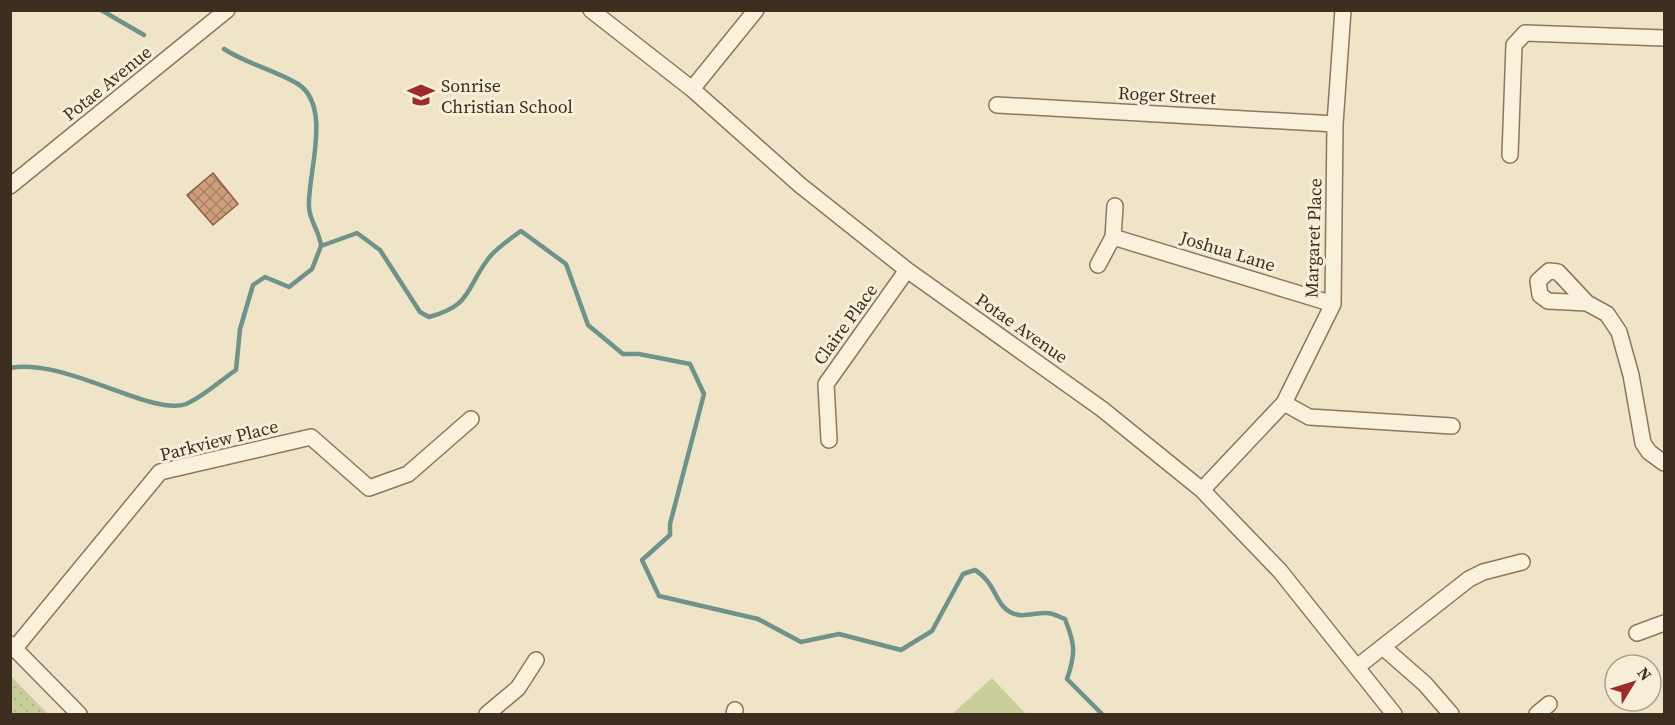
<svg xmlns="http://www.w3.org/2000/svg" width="1675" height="725" font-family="'Source Serif 4',serif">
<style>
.park{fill:url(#park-dots)}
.pitch{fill:#c9cf9b}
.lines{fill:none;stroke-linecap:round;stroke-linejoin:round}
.stream{stroke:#6f938a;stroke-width:4.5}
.building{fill:url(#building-cross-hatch);stroke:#8d5f41;stroke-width:1.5}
.minor-casing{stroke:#8d765c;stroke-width:18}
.minor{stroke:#faf1dc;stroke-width:15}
.labels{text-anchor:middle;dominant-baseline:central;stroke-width:6;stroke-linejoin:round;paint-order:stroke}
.street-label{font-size:18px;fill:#3d2e20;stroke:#f7eed8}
.poi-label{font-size:18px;fill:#3d2e20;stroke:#f7eed8;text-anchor:start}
</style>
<defs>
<pattern id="park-dots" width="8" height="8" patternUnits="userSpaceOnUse" patternTransform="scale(1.5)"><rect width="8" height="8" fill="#c9cf9b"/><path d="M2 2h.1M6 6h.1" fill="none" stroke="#aeb285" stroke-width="1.8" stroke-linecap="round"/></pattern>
<pattern id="building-cross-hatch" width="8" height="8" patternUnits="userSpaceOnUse" patternTransform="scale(1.5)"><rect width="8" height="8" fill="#cf9f7d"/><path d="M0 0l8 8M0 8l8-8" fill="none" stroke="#a98266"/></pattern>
</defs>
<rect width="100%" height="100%" fill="#f0e4c8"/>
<path class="park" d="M12,677L48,714H11Z"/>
<path class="pitch" d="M992,678L1026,714H952Z"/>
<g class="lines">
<path class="stream" d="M101,10L144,35
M224,49C247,64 275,70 298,84C333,107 307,175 309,207C309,220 320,232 321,246
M10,368C65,357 151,417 186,404C203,397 221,380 236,370L240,329L253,285L265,277L289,287L312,269L321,246L357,233L380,250L420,312L429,317C472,305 465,290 488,259C496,248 510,239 521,231L566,264L588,325L623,354H639L690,364L704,394L670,524V535L642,560L659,596L758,619L801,642L839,634L901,650L932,631L963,574L975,570C995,582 996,605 1010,612C1022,619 1035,612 1047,613C1053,613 1059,617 1065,619C1075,644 1076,653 1067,679L1102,714"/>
</g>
<path class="building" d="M213,173L238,204L213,225L187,195Z"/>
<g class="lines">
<defs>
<path id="minor" d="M591,10L692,89L800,185L907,270L1102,409L1202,490L1280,571L1394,714
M692,89L756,10
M997,105L1335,124
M1510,155L1514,45L1525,33L1664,38
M10,186L227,10
M1113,237L1333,304
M1098,265L1113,237L1115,206
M1587,303L1548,301L1540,295L1538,281L1549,271L1558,272L1587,303L1607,314L1619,332L1631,375L1643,443L1649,452L1664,463
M1284,403L1309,417L1452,426
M829,440L826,384L907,270
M1202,490L1284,403L1333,304L1335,124L1343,10
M1637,633L1664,623
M10,644L79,714
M15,648L160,472L311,437L369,488L408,474L471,419
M1384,648L1425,684L1451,714
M1357,667L1469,579L1483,572L1522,562
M487,714L518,688L536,660
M734,714L735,710
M1537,714L1549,704"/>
</defs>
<use href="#minor" class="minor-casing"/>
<use href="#minor" class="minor"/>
</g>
<defs>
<symbol id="school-bare" viewBox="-9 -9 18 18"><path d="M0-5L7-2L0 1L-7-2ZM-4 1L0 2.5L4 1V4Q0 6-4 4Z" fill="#9e2a2b" stroke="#f7eed8" stroke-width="2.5" paint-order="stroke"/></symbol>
</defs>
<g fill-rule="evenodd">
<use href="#school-bare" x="402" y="76" width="38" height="38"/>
</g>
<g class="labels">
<g class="street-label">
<text transform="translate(107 83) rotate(-39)">Potae Avenue</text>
<text transform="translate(1167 95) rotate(3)">Roger Street</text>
<text transform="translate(1313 238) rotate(-88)">Margaret Place</text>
<text transform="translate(1228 251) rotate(17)">Joshua Lane</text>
<text transform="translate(845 324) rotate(-54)">Claire Place</text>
<text transform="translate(1022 328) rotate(35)">Potae Avenue</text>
<text transform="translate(219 440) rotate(-14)">Parkview Place</text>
</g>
<g class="poi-label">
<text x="441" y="85">Sonrise<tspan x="441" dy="21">Christian School</tspan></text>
</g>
</g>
<rect width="1675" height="725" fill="none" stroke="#3d2e20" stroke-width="24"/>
<g transform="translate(1633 683) rotate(52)"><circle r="28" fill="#f7eed8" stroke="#ada18e" stroke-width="1.5"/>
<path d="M0-4.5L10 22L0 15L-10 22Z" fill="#9e2a2b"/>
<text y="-9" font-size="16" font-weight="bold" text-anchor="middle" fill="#3d2e20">N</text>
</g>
</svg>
